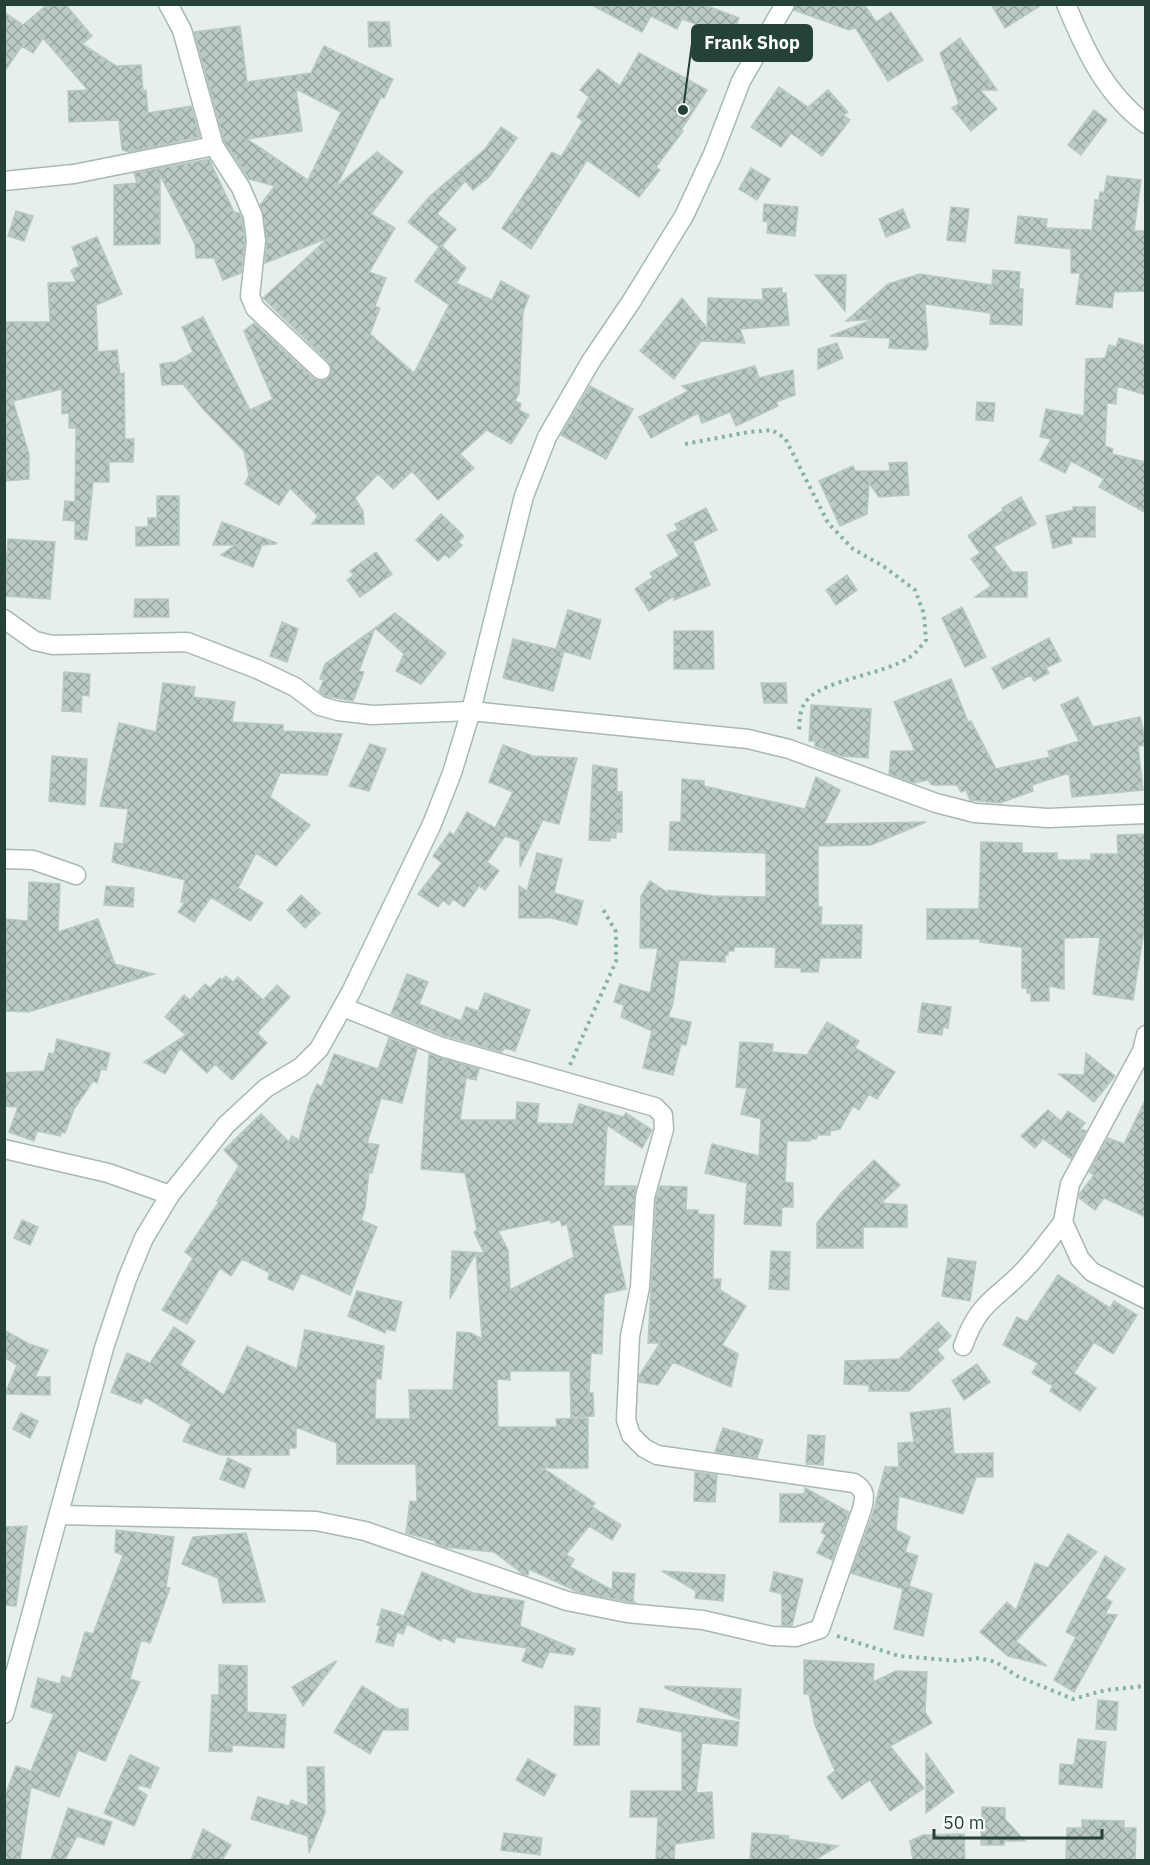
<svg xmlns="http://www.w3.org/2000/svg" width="1150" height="1865" font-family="'IBM Plex Sans',sans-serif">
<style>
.building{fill:url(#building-cross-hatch);stroke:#b8c9c2;stroke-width:1.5;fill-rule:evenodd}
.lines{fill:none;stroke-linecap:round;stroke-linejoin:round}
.street-casing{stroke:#a8b8b2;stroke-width:21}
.secondary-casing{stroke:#a4bbb3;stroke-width:21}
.path{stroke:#86b3a5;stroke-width:4;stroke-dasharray:3 4.5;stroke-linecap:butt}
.street{stroke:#fff;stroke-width:18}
.secondary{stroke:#fff;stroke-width:18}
.leader{fill:none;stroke:#24423a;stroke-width:2}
.callout-dot{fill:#24423a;stroke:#f7fbf9;stroke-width:2}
.callout{fill:#24423a;stroke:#24423a;stroke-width:2}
.callout-label{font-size:18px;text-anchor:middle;font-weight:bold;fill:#fff}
</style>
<defs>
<pattern id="building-cross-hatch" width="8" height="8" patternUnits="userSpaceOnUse" patternTransform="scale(1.5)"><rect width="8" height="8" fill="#bbcac4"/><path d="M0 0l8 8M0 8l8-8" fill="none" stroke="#98a6a0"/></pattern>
</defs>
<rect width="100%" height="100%" fill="#e6efeb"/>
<path class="building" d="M48,4H65L92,36L82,44L116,66L141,65L143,91L146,90L148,113L191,106L200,137L129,152L122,150L119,120L69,122L68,91L88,90L43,38L33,53L22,46L4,72V12L23,25Z
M590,4H702L739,18L732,37L682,19L677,29L651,16L642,32Z
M796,4H864L876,22L891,12L923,60L888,81L855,27L849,30L794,10Z
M991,4H1043L1005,28Z
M368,22H389L391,46L369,47Z
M240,26L247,82L311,73L324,46L393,79L384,98L381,97L336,187L377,152L403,172L371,214L395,228L369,272L386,278L375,306L380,308L370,334L414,373L449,305L415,281L439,247L408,222L430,196L485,149L501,127L517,138L489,177L473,190L465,181L437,214L456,229L442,246L466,268L456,283L492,300L501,281L529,296L523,312L519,393L515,401L521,404L519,410L529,415L511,444L487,430L460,454L474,468L438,500L412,471L393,489L378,474L355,498L363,511L364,524H312L318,516L290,488L279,505L245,484L249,475L244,451L204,410L183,384L162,385L160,364L176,362L193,352L182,327L203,317L250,410L273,399L244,331L254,323L314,379L325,381L332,372L329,362L263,298L328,238L265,263L267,240L260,205L275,186L249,179L224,141L194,32ZM296,89L341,112L308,180L247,139L302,131Z
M960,38L997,90H980L997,109L971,131L952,108L959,104L940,53Z
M639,53L707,90L681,130L683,131L656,167L660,170L639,197L587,160L531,249L502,228L552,152L561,157L583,121L577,117L589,97L580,90L598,69L620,86Z
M779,87L808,107L828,90L848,112L843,115L850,120L822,156L791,133L781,147L751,127Z
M1094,110L1107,120L1081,155L1068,145Z
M209,159L234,212L239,213L242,219L245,241L241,273L223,280L214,258H196L195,244L160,175V244L114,245V185L137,183L134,173Z
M751,168L770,179L757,200L739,189Z
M1107,176L1141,180L1134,231H1146V291L1114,292L1112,308L1076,304L1080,273H1071V249L1015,243L1018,216L1047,219L1046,228L1092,230L1095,200H1099L1100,192L1104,193Z
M764,204L798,207L795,236L767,233L768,222L763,221Z
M951,207L969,209L965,242L947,240Z
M903,209L910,227L886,237L879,219Z
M16,211L33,216L24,241L8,236Z
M97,237L122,294L96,305L98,352L117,350L120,374L124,373L125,439H134L133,462H109V482H93L87,540L75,539V521L63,520L65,501L75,502L76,428H69V413L62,414V389L13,401L29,454V479L6,481L4,322H50L48,283L76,282L71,270L79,266L72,247Z
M993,270L1020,272L1019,289H1023L1022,325L990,324L991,313L925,304L928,345L926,350L889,348L890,338L830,336L874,319L846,321L888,284L920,274L992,285Z
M815,275H846L845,311Z
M782,288V293H786L789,325L740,329L745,343L701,341L674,379L640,351L682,298L707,328L708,298L763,300L762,289Z
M1119,338L1146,346V395L1117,386L1116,404L1107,403L1105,446L1113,449L1112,454L1146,462V513L1099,487L1104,479L1071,461L1065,473L1040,460L1051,439L1040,437L1046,409L1084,416L1086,359L1105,358L1109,345L1116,347Z
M837,343L843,358L818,369V349Z
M755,366L759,378L793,370L795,395L776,402L778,406L736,426L730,412L702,423L698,413L651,438L639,417L688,391L682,386Z
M590,386L633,409L606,459L561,435Z
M977,402L995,403L993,421L976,420Z
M907,462L909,495L879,497L869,483L867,514L840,526L819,481L853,466L855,471H890L889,463Z
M157,496H179V545L136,546V527H148V518H157Z
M1021,497L1036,524L993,547L1012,572H1027V597H975L991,586L971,559L980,553L968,536L1003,510L1002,508Z
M1073,507H1095V537H1071L1072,543L1053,548L1046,516L1073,510Z
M706,508L717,530L693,542L710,585L674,600V596L649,611L635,589L653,577L650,573L679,556L667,535L678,530L675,524Z
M441,514L464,536L458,542L462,545L449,558L445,554L438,561L416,540Z
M222,522L277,543L276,544L262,545L253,567L221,555L235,545H213Z
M8,539L55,542L50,599L4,596Z
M376,552L392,574L360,597L347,580L354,575L350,571Z
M847,575L857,590L836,605L826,590Z
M135,599H168L169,617H134Z
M962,607L986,657L965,667L942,618Z
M568,610L601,620L590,659L556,649Z
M395,613L446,653L421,684L396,671L404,654L375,628Z
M282,622L298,629L287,662L270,656Z
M375,628L359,671L364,672L353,701L325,696L319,691L324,680L320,679L325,664Z
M674,631H713L714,669H674Z
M1049,638L1061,661L1046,668L1049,673L1034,681L1031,675L1003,689L992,668Z
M513,639L564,651L553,691L503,678Z
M64,672L90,674L89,696L82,695L81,712L62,711Z
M951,679L968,722L971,721L996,769L1050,757L1048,751L1079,741L1061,705L1078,697L1093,727L1140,717L1146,742V745L1138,746L1143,790L1072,797L1069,773L1032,785L1033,791L1000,803L970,800L966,790L961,792L957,785H932L928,780L914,783L889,774L891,751H915L894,702Z
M163,683L195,687L193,697L235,702L232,722L283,725V731L342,734L327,775L280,773L270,797L310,825L276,866L256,853L238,888L263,903L250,921L211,897L194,922L178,912L185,902H181L185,880L112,862L115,843L123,844L128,809L100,806L119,723L156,732Z
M761,683H786L787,703H764Z
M811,705L871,709L868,758L841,756L815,746V741H809Z
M370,744L386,749L369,791L349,786Z
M503,745L533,756L577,758L559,824L543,820L520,867V841L505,836L487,862L499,871L485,890L479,886L464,907L453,899L449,905L443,900L438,907L418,894L442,863L433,856L450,832L454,835L467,812L495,828L513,792L489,782Z
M52,756L87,759L85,805L49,801Z
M593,765L617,769V792H622V832H616V838H610V841L589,840Z
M816,777L840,790L824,824L926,822L871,845L818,846V907H822L821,925H862L861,958H820L818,972H801V968L775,967L776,947H734V951H728V955H725V962L679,960L673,1003L668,1017L691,1022L686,1045L681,1044L673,1075L643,1068L652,1031L621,1017L624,1005L614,1002L620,984L650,993L658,948H640L641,896L650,881L668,893V890L712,896L766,897V853L669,850L670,822H681L682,779L704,781V786L805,809Z
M1146,834V918L1133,1000L1093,994L1100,937L1064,938V989L1049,986V1001H1031V993H1027V988H1022V948L1020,947L980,942V939H927V909H979L981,842L1022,843V853H1057V860H1091V854H1118L1117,835Z
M537,853L562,859L554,893L583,901L577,925L552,918H519V886L527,891Z
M29,882L60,884L58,932L98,919L115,964L154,974L28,1012L4,1011V919L28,921Z
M106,886L134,888L133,907L104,905Z
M301,895L320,913L305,928L287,910Z
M407,974L428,982L419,1004L461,1021L466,1007L478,1011L485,993L530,1010L515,1051L504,1048L502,1052L446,1036L391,1014Z
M226,976L233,982L238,977L263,1000L277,985L290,997L257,1033L267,1043L232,1080L215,1064L207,1073L180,1048L165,1074L144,1062L186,1035L165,1017L184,995L190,1000L205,984L210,988L220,978L222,980Z
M922,1003L951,1007L948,1028L943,1027L942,1035L918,1032Z
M827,1022L859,1041L855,1048L895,1072L877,1099L869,1094L859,1110L853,1106L840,1129L830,1131V1135H818L816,1139H810V1141H787L785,1182L793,1183V1207H782L781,1226L744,1224L747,1183L705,1173L712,1144L759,1156L761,1119L741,1114L747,1088L736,1087L740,1042L773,1044L772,1052L807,1055Z
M389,1038L417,1049L402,1103L381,1098L367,1143L379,1145L372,1173L369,1172L365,1208L361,1220L377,1227L350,1295L301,1273L293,1290L268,1279L270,1273L242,1259L231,1276L220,1268L187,1324L162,1310L193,1258L185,1252L219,1202L217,1201L239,1166L224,1150L261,1114L289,1142L292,1136L299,1140L310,1100L317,1084L322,1087L334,1054L378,1069Z
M57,1039L110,1053L106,1070L101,1069L97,1083L93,1081L74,1109L65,1133L62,1132L60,1136L37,1131L34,1141L9,1132L18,1107L4,1106V1073L44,1071L49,1053L54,1054Z
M1086,1053L1115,1076L1094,1102L1059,1074L1084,1075Z
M429,1054L479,1069L476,1080L466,1078L460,1120H516L517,1102L539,1104L537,1123L573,1124L579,1104L623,1117L626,1113L652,1130L642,1148L607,1125L604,1186H636L632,1225H612L626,1289L604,1294L602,1354L591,1353L589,1393H593L594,1416L571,1417L570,1371H510V1380L497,1379L498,1427H557L556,1419L588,1418V1468H543L595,1503L592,1507L621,1525L612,1540L589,1526L566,1555L574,1559L570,1567L612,1590L613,1572L635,1574L633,1601L636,1603L578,1592L529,1569L528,1575L523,1574L494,1552L445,1547L435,1543V1541L406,1533L410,1501L417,1502L416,1464H337V1443L296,1427V1448H289V1455H221L183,1441L191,1424L145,1397L141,1404L111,1392L127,1353L150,1363L174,1327L195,1341L180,1365L224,1395L247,1346L297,1369L305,1330L384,1346L381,1379L376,1378L375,1419H410L409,1390H453L457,1332L471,1333L482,1339L476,1253L450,1299L452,1251L484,1253L474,1232L477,1230L465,1173L421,1169ZM550,1220L551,1223L560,1220L562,1226L567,1224L574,1257L510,1290L508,1250L498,1231Z
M1146,1098V1217L1104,1198L1095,1210L1079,1198L1080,1193L1094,1175L1089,1172L1108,1138L1124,1144Z
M1048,1110L1061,1121L1068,1111L1085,1123L1080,1129L1086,1131L1071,1159L1043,1139L1035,1148L1021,1136Z
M874,1160L900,1185L881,1203L907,1205V1227H863V1248H817V1223L841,1193Z
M660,1186L687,1187L686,1210H698V1214L714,1215L713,1279H721L720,1290L746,1306L722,1345L738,1354L731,1387L673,1362L658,1385L639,1382V1376L660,1343H648L656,1199Z
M22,1220L38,1227L30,1245L14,1238Z
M771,1251L790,1252L789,1290L769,1289Z
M948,1258L976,1262L970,1301L942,1296Z
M1058,1275L1110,1308L1114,1301L1137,1315L1113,1354L1094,1342L1074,1373L1096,1388L1080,1411L1050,1391L1053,1386L1032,1373L1038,1363L1003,1345L1017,1317L1027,1322Z
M357,1291L402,1302L395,1331L386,1329L385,1333L348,1316Z
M938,1322L951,1336L937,1350L944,1358L909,1391H869V1385L844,1384L845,1361L899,1359Z
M4,1330L29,1344L48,1350L35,1377H50V1395L5,1394L17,1365L4,1357Z
M977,1364L990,1382L964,1400L952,1381Z
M950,1408L954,1454L993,1453V1477H976L963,1514L899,1496L896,1530L910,1537L905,1552L918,1556L909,1586L932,1594L923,1636L894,1629L903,1589L851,1573L873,1513L885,1467H899L898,1443L914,1442L910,1413Z
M21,1413L38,1421L30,1438L13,1429Z
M723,1428L763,1440L757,1458L715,1452Z
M808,1435L825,1436L823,1465L806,1464Z
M228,1458L251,1469L244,1488L220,1479Z
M695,1472L717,1475L715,1502L694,1501Z
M805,1488L849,1512L832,1560L817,1553L826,1535L821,1532L826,1522H780V1494H804Z
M27,1526L16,1606L4,1605V1527Z
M116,1530L174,1537L166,1587L170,1588L150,1643L141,1640L130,1679L140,1682L105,1761L78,1750L59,1797L31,1787L20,1860H4V1799L16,1766L31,1771L54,1714L31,1707L38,1678L60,1684L62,1676L71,1679L85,1632L93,1634L123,1555L115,1552Z
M246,1533L265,1602L223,1603L218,1578L182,1564L193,1537Z
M1068,1534L1097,1552L1016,1641L1047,1666L1008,1656L980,1632L1007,1602L1016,1610L1035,1563L1048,1568Z
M1105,1556L1125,1569L1105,1598L1112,1602L1105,1614L1117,1615L1074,1692L1054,1680L1076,1637L1066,1632Z
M662,1571L725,1575L723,1601L695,1598L696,1591Z
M422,1572L473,1593L524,1601L520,1626L575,1649L573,1655L549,1652L542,1668L522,1661L527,1648L456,1637L454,1643L443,1637L441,1641L407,1624L403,1634L397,1632L393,1646L376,1642L380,1626L377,1625L382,1609L404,1616Z
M774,1572L803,1579L792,1626L782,1625V1594L770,1591Z
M804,1660L874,1664L873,1682L896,1671L927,1672L925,1712L932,1723L890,1746L924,1788L890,1811L870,1780L842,1799L827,1777L835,1771L815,1725L809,1694H804Z
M336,1661V1662L303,1706L292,1687Z
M219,1665L247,1666V1712L286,1715L284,1748L232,1745V1752L209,1751L212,1695H219Z
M362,1686L399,1709H408V1730H383L370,1754L334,1732Z
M665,1686L741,1689L739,1719L665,1688Z
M1098,1700L1118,1702L1116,1730L1096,1729Z
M575,1706L600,1708L599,1745H574Z
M640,1708L739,1722L737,1746L702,1743L696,1793L712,1792L714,1838L675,1844L674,1860H656L658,1817H630L631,1791H682V1732L637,1722Z
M1078,1739L1106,1742L1102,1788L1059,1784L1060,1764L1074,1765Z
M926,1753L954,1792L926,1813Z
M130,1755L159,1768L150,1788L139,1785L137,1789L147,1795L134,1826L104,1813Z
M528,1759L556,1775L544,1796L516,1780Z
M307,1767H324L325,1813L309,1853L308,1836L251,1819L258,1797L289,1806L291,1800L308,1806Z
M982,1807L1005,1808V1819L1025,1841H1004V1845H981Z
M68,1808L112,1822L104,1845L77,1836L65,1860H51Z
M1082,1820L1124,1821V1828H1136L1135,1860H1066L1067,1828H1082Z
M203,1829L231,1845L222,1860H191Z
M504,1833L542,1838L540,1855L501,1850Z
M752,1833L789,1836L788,1839L838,1846L815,1860H750Z
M964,1834L965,1860H913L910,1841L923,1835Z"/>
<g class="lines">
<defs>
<path id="street" d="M168,4L182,30L214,146L241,188L253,216L256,241L250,296L255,308L321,370
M1066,4C1085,50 1105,94 1146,124
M4,181L74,174L214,146
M4,619L35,641L53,645L187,642L257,669L295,687L320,706L338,711L372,715L471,711L748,739L789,749L936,803L975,813L1048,818L1146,814
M4,859L33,860L76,875
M1146,1035L1142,1051L1070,1184L1063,1222L1080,1259L1092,1272L1146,1299
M4,1149L108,1173L170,1195
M963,1346C980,1299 997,1300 1027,1267C1040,1253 1051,1237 1063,1222
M59,1515L316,1521L365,1531L567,1601L627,1613L703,1620L772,1636L796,1637L820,1629L862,1509C865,1497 866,1490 854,1483L657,1455L644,1448L631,1435L626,1420L630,1336L640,1287L645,1197L664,1129L663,1115L655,1107L442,1047L343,1007"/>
<path id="secondary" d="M4,1714L104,1348L127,1279L144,1238L170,1195L226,1125L266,1088L301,1067L319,1049L351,992L432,824L452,773L471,711L524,496L547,437L591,361L631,302L684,216L713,154L741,81L785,4"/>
</defs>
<use href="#street" class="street-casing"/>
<use href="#secondary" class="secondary-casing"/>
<path class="path" d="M685,444L749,432L772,430L785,438L828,523L853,549L883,566L915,590L924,614L926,640C921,646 916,653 910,657C883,675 826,679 807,700C799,709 800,720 799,731
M570,1065L616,961V932L601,906
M837,1636L899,1656L958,1661L979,1658L996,1662L1017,1676L1073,1699L1106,1690L1146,1686"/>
<use href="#street" class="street"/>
<use href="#secondary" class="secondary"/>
</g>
<path class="leader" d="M683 110L692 43"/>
<circle class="callout-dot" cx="683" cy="110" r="6"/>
<rect class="callout" x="692" y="25" width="120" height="36" rx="6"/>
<g class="callout-label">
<text x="752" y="49">Frank Shop</text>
</g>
<rect width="1150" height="1865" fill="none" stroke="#24423a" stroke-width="12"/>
<path d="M934 1829v9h168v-9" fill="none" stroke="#24423a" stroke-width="3"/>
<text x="943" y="1829" font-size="18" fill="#24423a" stroke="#f7fbf9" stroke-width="4.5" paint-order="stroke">50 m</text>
</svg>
